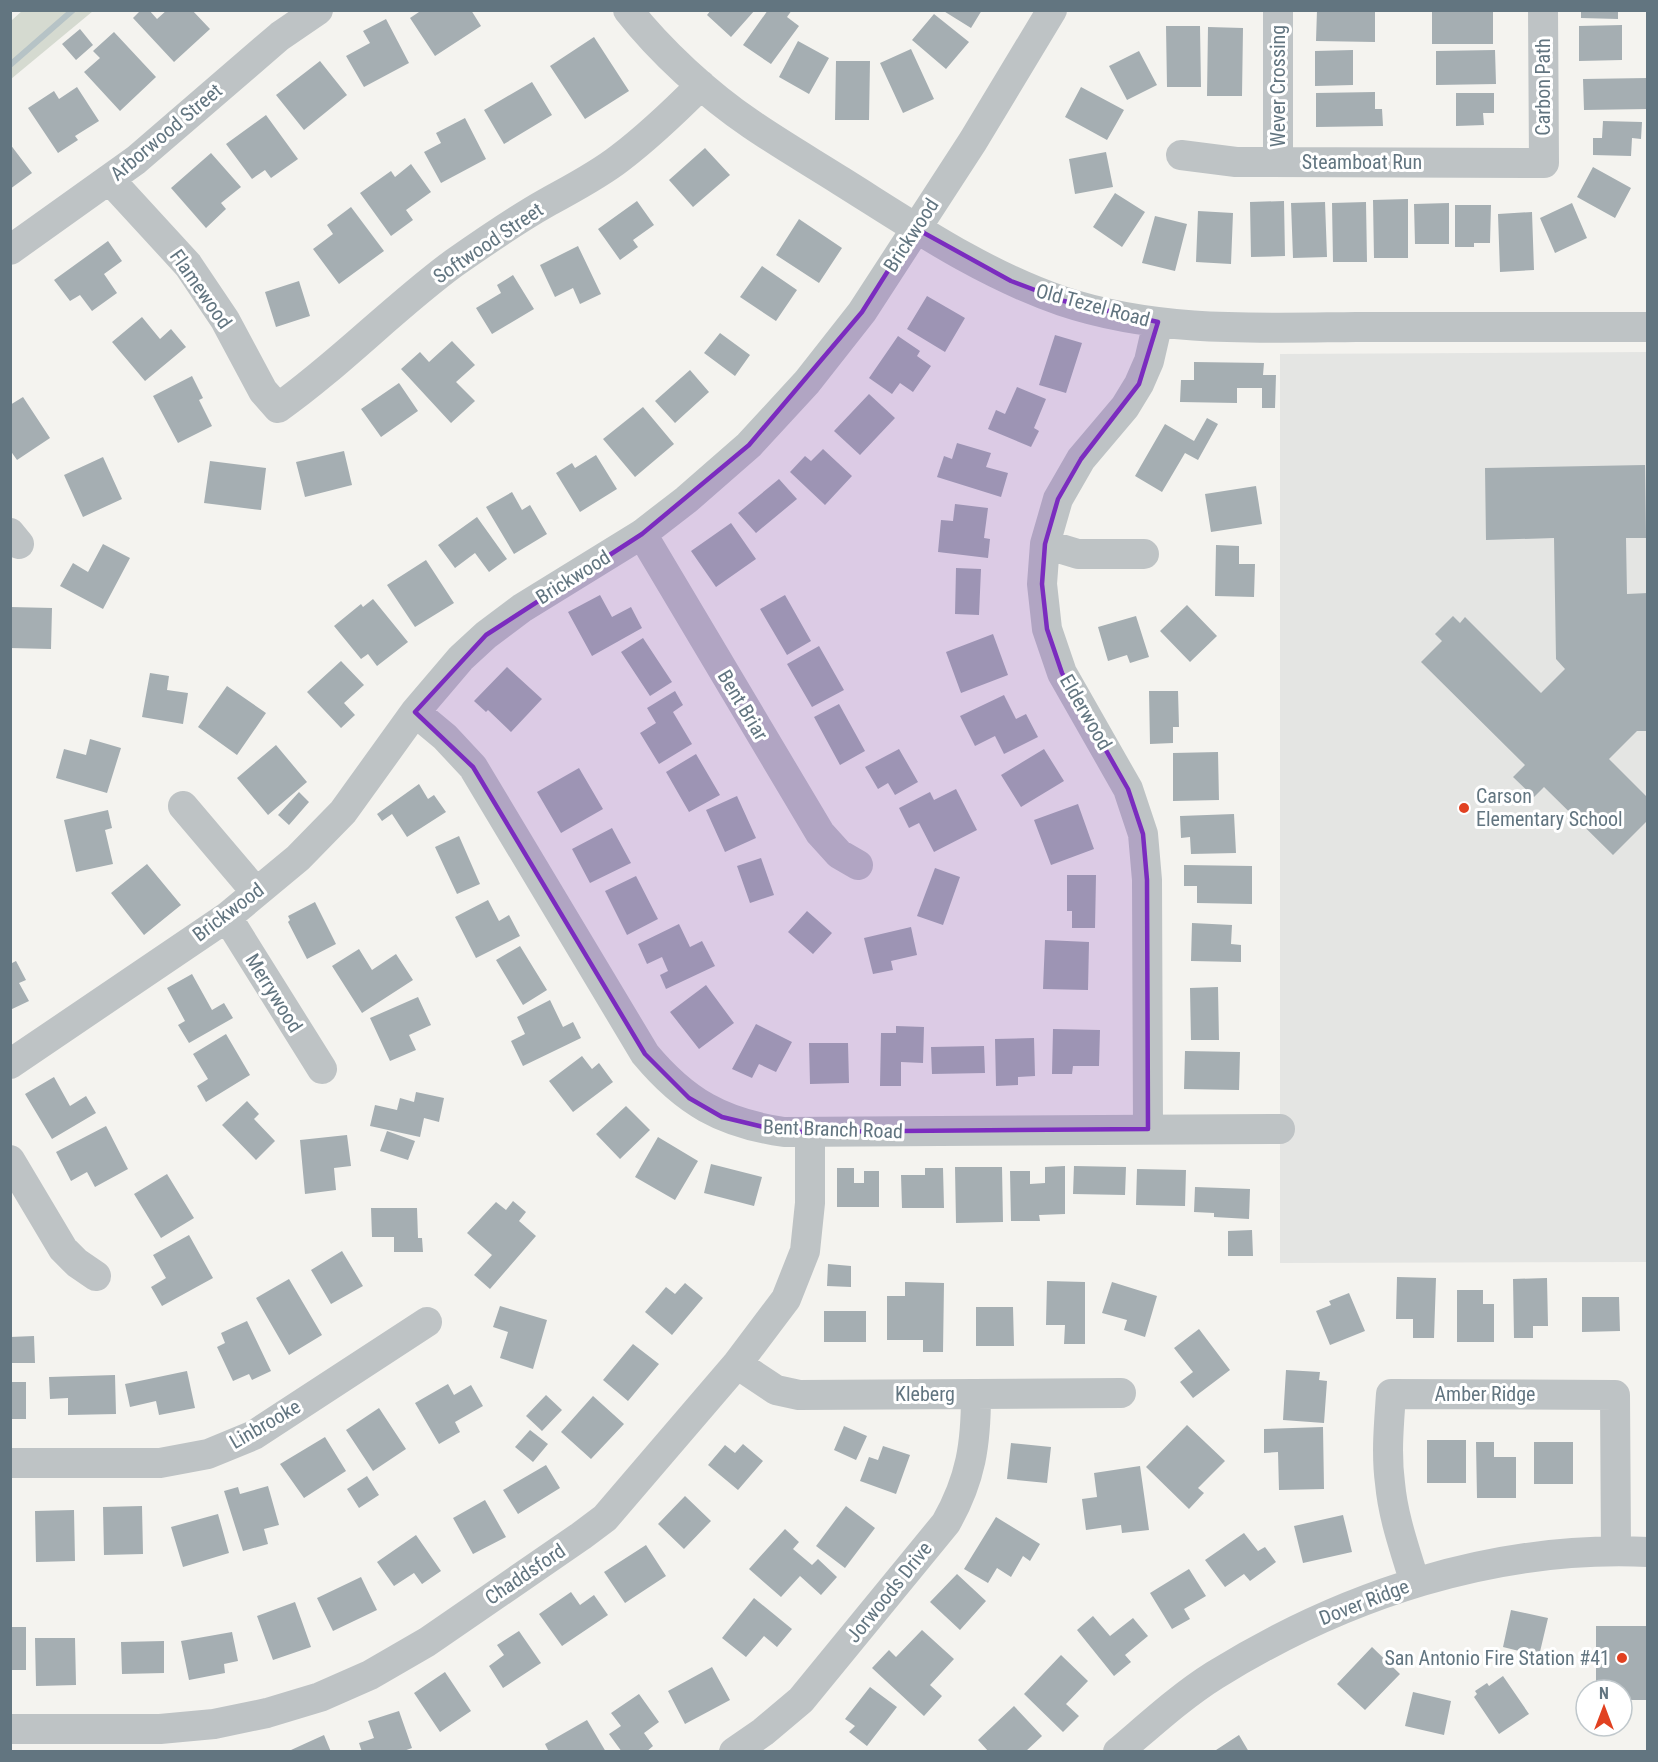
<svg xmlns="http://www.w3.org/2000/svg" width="1658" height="1762" font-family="'Roboto Condensed',sans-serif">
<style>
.built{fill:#e4e5e3}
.green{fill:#d5dad0}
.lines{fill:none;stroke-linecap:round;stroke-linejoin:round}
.stream{stroke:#b6c3c6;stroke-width:6}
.building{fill:#a5aeb2}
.minor{stroke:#bec3c5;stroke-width:30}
.marked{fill:#7b2cbf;fill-opacity:0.2;stroke:#7b2cbf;stroke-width:4.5;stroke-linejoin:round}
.poi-dot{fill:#e14121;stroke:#fff;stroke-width:2}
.labels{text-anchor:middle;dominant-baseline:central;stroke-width:6;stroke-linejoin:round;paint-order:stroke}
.street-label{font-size:20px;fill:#627580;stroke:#fff}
.poi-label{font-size:20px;fill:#627580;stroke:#fff;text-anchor:start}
</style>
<rect width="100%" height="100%" fill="#f4f3ef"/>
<path class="built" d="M1647,352V1262L1280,1263V354Z"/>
<path class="green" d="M23,10H93V11L11,79V21Z"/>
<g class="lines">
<path class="stream" d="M10,65L73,10"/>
</g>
<path class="building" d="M141,10H149L157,19L167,10H192L210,29L174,62L133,18Z
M422,10H471L481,26L435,56L410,18Z
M711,10H755L731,37L707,15Z
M768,10H792L787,17L799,26L771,64L743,45Z
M942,10H982L971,28Z
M1317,10H1375V42L1316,41Z
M1432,10H1493V44H1432Z
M1581,10H1618V19L1581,18Z
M934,14L969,42L946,69L912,40Z
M386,19L409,63L364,87L346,56L370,43L363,31Z
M1622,25V60L1579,61V26Z
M1166,26H1200L1201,87H1167Z
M1208,27L1243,28L1242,96H1207Z
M80,29L93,45L76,60L62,44Z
M114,32L156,77L120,111L84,72L100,58L93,51Z
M594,37L629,91L585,119L550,66Z
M798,41L829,58L809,94L779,77Z
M911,49L934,99L903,113L880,63Z
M1353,50V85L1315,86V51Z
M1495,50L1496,84L1436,85V51Z
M1139,51L1157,85L1127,100L1109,66Z
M320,61L347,95L304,130L276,95Z
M836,61H870L869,120H835Z
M1648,78V109L1584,110L1583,79Z
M532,82L552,115L504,144L484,110Z
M77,87L99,121L75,136L78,140L58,153L28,108L54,91L59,99Z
M1081,87L1124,110L1107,140L1065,117Z
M1375,92V109H1382L1383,126L1316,127V93Z
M1456,93H1494V113H1483L1484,125L1456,126Z
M266,115L298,159L271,178L265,170L252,179L226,144Z
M465,118L486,159L441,183L424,152L441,143L436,133Z
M1603,121L1642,122L1641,139L1632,138L1631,156L1593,155V138H1602Z
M10,144L32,173L10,189Z
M705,148L730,175L693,207L669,180Z
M1106,152L1113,187L1075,194L1069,159Z
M211,153L241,187L221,203L226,209L206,228L171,188Z
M411,164L431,192L406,210L413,220L391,236L360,193L391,171L395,177Z
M1593,167L1631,188L1615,218L1577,197Z
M1115,193L1145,212L1122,247L1093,227Z
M1408,199V258H1374L1373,200Z
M637,201L654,225L633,240L638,247L620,260L598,229Z
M1284,201L1285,256L1251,257L1250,202Z
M1325,202L1327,257L1293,258L1291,203Z
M1366,202L1367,262H1333L1332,203Z
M1449,203V244H1415L1414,204Z
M1572,203L1587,238L1555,253L1540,218Z
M1455,205H1491L1490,243H1474V247H1455Z
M351,207L384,251L339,284L313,249L333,234L327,225Z
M1198,211L1233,213L1231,264L1196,262Z
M1532,212L1534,270L1500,272L1498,214Z
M1155,216L1187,224L1175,271L1142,263Z
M799,219L842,248L819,283L776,255Z
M108,241L122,261L104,274L117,293L92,311L80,295L70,301L54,280Z
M578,246L601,294L580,304L573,288L555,297L540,265Z
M762,266L797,290L776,321L740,297Z
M513,275L534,309L492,334L476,308L501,293L497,285Z
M299,281L310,316L276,327L265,292Z
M927,296L965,318L945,352L907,329Z
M142,317L160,339L171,329L186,347L145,381L112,342Z
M720,333L750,355L735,376L704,353Z
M1055,335L1082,343L1066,393L1039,385Z
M898,336L920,351L917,356L931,366L913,392L900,383L892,394L869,378Z
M452,341L475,365L456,382L475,401L451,423L401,369L420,352L429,362Z
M1194,362L1264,363L1263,375H1276L1275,408H1262V388H1237V403L1180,402L1181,380H1194Z
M690,370L709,392L675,423L655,401Z
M192,376L203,398L199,400L212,426L178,443L153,396Z
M399,383L418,411L381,437L361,409Z
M1017,387L1046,399L1034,428L1039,431L1031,447L988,429L996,410L1005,414Z
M869,394L895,418L860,455L834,431Z
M23,397L50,438L17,460L10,450V405Z
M643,407L674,444L635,477L603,439Z
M1207,418L1218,424L1198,460L1185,453L1162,492L1135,476L1165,424L1194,441Z
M957,443L991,453L986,467L1008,473L1001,497L937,477L944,456L952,459Z
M823,449L852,476L825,505L790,472L805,456L811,461Z
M344,451L352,485L305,497L296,462Z
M596,455L617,489L580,512L556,473L572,463L575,468Z
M103,457L122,499L83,517L64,475Z
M210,461L266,468L261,510L204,503Z
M1645,465L1646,538H1626L1627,594L1648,593V731H1637L1609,759L1648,798V820L1613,855L1544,787L1534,797L1513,777L1525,765L1421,662L1442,641L1435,634L1453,616L1460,623L1465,617L1541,693L1565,669L1556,659L1554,538L1486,540L1485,468Z
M779,479L797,499L756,533L738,513Z
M1256,486L1262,524L1211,532L1205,494Z
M512,492L522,510L530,505L547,534L514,554L486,507Z
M955,504L988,508L984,538L990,539L988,558L938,552L941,520L953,521Z
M477,517L507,559L489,572L475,553L455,568L438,545Z
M731,523L756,559L716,587L691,551Z
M103,544L130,558L103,609L60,586L73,563L88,572Z
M1216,545L1239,546V564H1255L1254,597L1215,596Z
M426,560L454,603L415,627L387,585Z
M956,568L981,569L979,615L955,614Z
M600,595L612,617L631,607L642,628L592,656L568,612Z
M785,595L811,641L787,655L760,609Z
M373,599L408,642L377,666L368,654L361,659L334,626L361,604L363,607Z
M1187,605L1217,636L1190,662L1160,631Z
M10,607L52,608L51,649L10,648Z
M1136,616L1149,657L1130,663L1127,655L1108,661L1098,627Z
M993,634L1008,675L961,693L946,652Z
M643,638L672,682L650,696L621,652Z
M819,646L844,690L812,707L787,664Z
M341,661L364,685L344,703L355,715L341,728L307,692Z
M507,667L542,699L511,732L488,710L486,712L474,701Z
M150,673L169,676L167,690L188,693L183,724L142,717Z
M227,686L266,713L237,755L198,727Z
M675,691L683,705L673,712L692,744L659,764L640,733L656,723L647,708Z
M1149,691H1178L1179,727H1173V743L1150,744Z
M1004,695L1016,719L1026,714L1038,737L1004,754L995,736L975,746L960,716Z
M839,704L865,751L840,765L814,717Z
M90,739L121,748L107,793L56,778L64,749L86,755Z
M276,745L307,782L268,815L237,778Z
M899,749L918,782L895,795L888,783L878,789L865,767Z
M1044,749L1064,781L1021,807L1001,775Z
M1218,752L1219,800L1173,801V753Z
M696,754L720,795L689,812L666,772Z
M579,768L603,809L561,833L537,792Z
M419,784L428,799L434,795L446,812L407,837L392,814L382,821L377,814Z
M956,789L977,830L934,852L919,823L909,828L899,808L930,792L934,800Z
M299,792L309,802L289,825L278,815Z
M737,796L756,838L725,852L706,810Z
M1078,804L1094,849L1051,865L1034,820Z
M108,810L112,828L105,830L113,864L76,872L64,820Z
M1234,814L1236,853L1191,854L1190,837L1181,838L1180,816Z
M612,828L631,863L590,883L572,849Z
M459,836L480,884L457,894L435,847Z
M761,858L774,895L750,903L737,866Z
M147,864L181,905L144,935L111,893Z
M1184,865L1252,866V904L1197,903V886H1184Z
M935,868L960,877L943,925L917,916Z
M1067,875H1096L1095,928H1072V911H1067Z
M636,876L658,919L627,935L605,891Z
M488,900L499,921L509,915L520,936L476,958L455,917Z
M315,902L336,944L307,959L288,922L290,920L288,916Z
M807,911L832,933L813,954L788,932Z
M1192,923L1232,925L1231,944L1241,945V962L1191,961Z
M679,924L690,947L702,941L715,966L666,989L660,975L668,971L662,957L647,964L638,944Z
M911,927L917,955L891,961L893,970L873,974L864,938Z
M1045,940L1089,942L1088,990L1043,989Z
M520,946L547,990L523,1005L496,960Z
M359,949L372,970L396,954L413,980L362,1013L332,966Z
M16,961L26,980L19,983L29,1001L10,1010V964Z
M192,974L212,1010L224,1003L233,1018L189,1043L178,1025L185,1021L167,988Z
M706,985L734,1023L699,1049L670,1012Z
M1218,987L1219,1040H1191L1190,988Z
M418,997L431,1025L409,1035L416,1050L390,1061L370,1018Z
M550,1000L563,1027L573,1022L581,1038L523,1066L511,1041L525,1034L517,1017Z
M756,1024L792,1042L776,1072L759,1064L752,1078L732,1069Z
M896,1026L924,1027L923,1063L901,1062V1086H880L881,1033H896Z
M1053,1029L1100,1030L1099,1066H1073L1072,1074H1052Z
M226,1034L250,1075L206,1102L197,1086L208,1079L193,1054Z
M1034,1038L1035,1076L1018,1077V1085L996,1086L995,1039Z
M809,1043H848L849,1083L810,1084Z
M984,1046L985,1073L932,1074L931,1047Z
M1185,1051L1240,1052L1239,1090L1184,1089Z
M582,1056L592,1069L599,1063L613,1082L573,1112L549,1081Z
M54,1077L70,1106L86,1096L96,1113L52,1139L25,1094Z
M416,1092L444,1098L439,1122L424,1118L420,1137L370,1126L375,1105L397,1110L400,1098L414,1102Z
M247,1101L259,1114L254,1119L275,1141L256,1160L222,1125Z
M626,1106L650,1130L620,1159L596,1134Z
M106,1126L128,1169L95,1187L87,1172L71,1181L56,1152Z
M387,1131L415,1141L408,1160L380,1151Z
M347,1135L351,1166L334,1168L336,1190L305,1194L300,1140Z
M658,1137L698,1161L675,1200L635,1177Z
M711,1164L762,1177L754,1206L704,1193Z
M1065,1166V1214L1039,1215L1040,1221H1011L1010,1171H1030V1184L1045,1183V1167Z
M1074,1166L1126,1167L1125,1195L1073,1194Z
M955,1167H1002L1003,1222L956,1223Z
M837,1168H854V1183H864V1171H879V1207H837Z
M925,1168H943L944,1208H902L901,1175H925Z
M1137,1169L1186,1170L1185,1206L1136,1205Z
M167,1174L194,1218L161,1238L134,1194Z
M1195,1187L1250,1189L1249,1219L1214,1217V1213L1194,1212Z
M513,1201L526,1212L519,1221L536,1236L490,1289L474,1275L492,1255L467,1233L496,1202L506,1210Z
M371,1208H417L418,1238H422L423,1252H394V1237H372Z
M1252,1230L1253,1256H1228V1231Z
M189,1235L213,1278L162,1306L151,1287L166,1278L153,1255Z
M342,1251L363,1286L331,1304L311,1270Z
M828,1264L851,1266V1287L827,1286Z
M1397,1277L1436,1278L1434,1338H1413V1319H1396Z
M1547,1278L1548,1326H1533V1338H1514L1513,1279Z
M289,1279L322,1335L289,1355L256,1298Z
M1047,1281L1085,1282V1344H1064L1065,1325H1046Z
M905,1282L944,1283L943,1352H923V1340H887V1296H905Z
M1112,1282L1157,1296L1145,1337L1124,1330L1127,1320L1102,1313Z
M685,1283L703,1298L672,1335L645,1312L666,1287L675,1294Z
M1457,1290H1483V1304H1494V1342H1457Z
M1349,1293L1365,1331L1330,1345L1316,1311L1331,1305L1329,1301Z
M1582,1297H1619L1620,1331L1582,1332Z
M500,1306L547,1320L533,1369L500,1358L508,1332L493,1327Z
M976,1307H1013L1014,1346H976Z
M824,1311H866V1342H824Z
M247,1321L271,1371L252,1380L249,1374L233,1381L217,1347L225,1343L221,1333Z
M1199,1329L1230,1370L1193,1398L1180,1382L1193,1372L1174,1348Z
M34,1336L35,1363H10V1337Z
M633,1344L659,1364L628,1401L603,1380Z
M1286,1370L1320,1372L1319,1380L1327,1381L1324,1423L1283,1420Z
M187,1371L195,1408L159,1415L156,1401L130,1407L125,1384Z
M115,1375L116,1414L68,1415V1398L50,1399L49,1377Z
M10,1382H26V1419H10Z
M448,1384L454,1395L471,1385L483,1406L455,1422L460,1432L439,1444L415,1403Z
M546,1395L562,1410L542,1431L526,1416Z
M593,1396L624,1424L591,1459L561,1432Z
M379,1408L406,1449L373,1471L346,1430Z
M1187,1425L1225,1461L1198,1488L1204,1493L1189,1509L1146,1467Z
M844,1426L867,1436L856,1460L834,1450Z
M1323,1427L1324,1489L1279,1490L1278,1452L1264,1453V1429Z
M530,1430L548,1444L533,1462L515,1447Z
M325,1437L346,1471L304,1498L280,1464Z
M1427,1440H1466V1483H1427Z
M1476,1442H1494V1457H1516V1498H1477Z
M1534,1442H1573V1484H1534Z
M1011,1443L1051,1447L1047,1483L1007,1479Z
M743,1444L763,1461L738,1490L708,1465L725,1445L735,1453Z
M883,1446L910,1455L896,1494L860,1481L869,1457L878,1460Z
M546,1465L560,1488L518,1514L503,1490Z
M1140,1466L1149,1530L1122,1533L1121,1525L1086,1530L1082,1499L1097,1497L1094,1473Z
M367,1476L379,1495L359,1508L347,1489Z
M268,1486L279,1525L264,1529L268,1544L243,1551L224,1491L238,1487L240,1494Z
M685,1496L711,1521L684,1549L658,1524Z
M485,1500L506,1537L473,1554L453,1518Z
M142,1506L143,1554L104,1555L103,1507Z
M846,1506L875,1528L845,1568L816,1546Z
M74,1510L75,1561L36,1562L35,1511Z
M218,1514L229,1553L183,1567L171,1527Z
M1343,1515L1352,1552L1303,1563L1294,1526Z
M996,1517L1040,1544L1030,1561L1023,1556L1011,1577L997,1568L988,1583L964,1569Z
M785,1529L799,1542L793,1549L812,1565L818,1559L837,1577L821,1595L800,1576L781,1597L749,1569Z
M1244,1533L1258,1551L1265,1547L1276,1562L1250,1581L1244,1574L1225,1587L1205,1560Z
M416,1535L441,1571L422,1584L414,1573L394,1586L377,1562Z
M646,1545L666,1576L625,1603L604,1572Z
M1189,1569L1206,1596L1184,1609L1190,1619L1172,1629L1150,1593Z
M957,1574L986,1601L960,1630L930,1602Z
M361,1577L377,1610L333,1631L317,1598Z
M571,1592L580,1605L594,1595L608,1615L562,1646L539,1614Z
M754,1598L792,1629L777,1647L764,1636L746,1657L722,1638Z
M295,1602L311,1647L273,1660L257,1616Z
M1511,1610L1548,1618L1539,1656L1503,1647Z
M1093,1616L1110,1636L1133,1618L1148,1636L1125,1655L1131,1662L1114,1676L1077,1630Z
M1596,1626H1648V1700H1622V1690H1596Z
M10,1627H26V1670H10Z
M922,1630L954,1659L930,1685L942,1696L924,1716L872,1668L889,1650L896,1657Z
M519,1631L541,1663L503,1688L489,1666L504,1655L497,1645Z
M232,1632L238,1661L224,1664L225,1673L189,1680L181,1641Z
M35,1638H75L76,1685L36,1686Z
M164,1641V1673L122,1674L121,1642Z
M1372,1647L1400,1674L1365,1710L1337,1684Z
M1061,1655L1088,1681L1066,1704L1079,1716L1063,1732L1024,1694Z
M712,1667L730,1700L685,1724L668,1691Z
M445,1672L471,1711L440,1732L414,1693Z
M1503,1676L1529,1714L1499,1734L1474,1697L1477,1694L1475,1691L1487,1683L1489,1686Z
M870,1687L897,1707L867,1746L849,1732L855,1726L845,1719Z
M1413,1692L1451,1701L1444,1735L1405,1726Z
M639,1694L659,1722L644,1733L653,1746L646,1752H622L609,1734L621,1726L611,1713Z
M1014,1706L1042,1736L1025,1752H989L978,1740Z
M399,1711L412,1748L401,1752H362L359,1743L374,1738L368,1721Z
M587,1720L606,1752H549L545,1744Z
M324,1735L331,1752H292L291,1750Z
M1239,1735L1249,1752H1213Z"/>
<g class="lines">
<path class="minor" d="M628,10C660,51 708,95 751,124C780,144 811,162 841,181C913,226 981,273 1062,301C1157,333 1258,328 1356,327C1453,327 1550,327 1648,327
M1278,10V162
M1181,155L1236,162L1544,163L1543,10
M110,180L188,265L225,320L263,391L278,408C340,364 393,308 454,263C484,242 514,221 546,203C571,189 597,176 620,158C649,136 675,111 701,85
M10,250L136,160L280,36L318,10
M10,533L19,544
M642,534L820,833L839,854L858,865
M1045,544L1078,554H1144
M415,712L445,737L473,767L645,1054C685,1102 722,1123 784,1132L1280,1129
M183,806L256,892
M227,917L322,1069
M10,1064L227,917L298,858L343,812L415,712L461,658L486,635L522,608L642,534L686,500L749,445L807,382L862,312L973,141L1052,10
M1148,1129L1147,880L1143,834L1128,789L1062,673L1047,629L1042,584L1045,544L1058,499L1081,459L1125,407L1139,384L1149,361L1158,322
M10,1160L63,1249L77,1263L96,1276
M737,1364L776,1390L799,1395L1121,1393
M10,1463H160L208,1454L254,1435L427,1322
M1415,1583C1405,1550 1393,1517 1390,1483C1386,1453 1389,1424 1391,1394L1615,1395L1616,1551
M10,1729H160L214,1724L267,1713L320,1697L370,1675L427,1642L581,1536L605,1518L737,1364L786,1299L805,1251L810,1203V1132
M734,1752L763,1732L801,1700L946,1523C971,1479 976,1444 976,1394
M1118,1752C1150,1725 1180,1697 1215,1675C1344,1595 1494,1545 1648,1552"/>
</g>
<path class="marked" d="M915,228L1011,281L1064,301L1158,322L1139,384L1081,459L1058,499L1045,544L1042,584L1047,629L1062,673L1128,789L1143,834L1147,880L1148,1129L784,1132L722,1117L689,1098L645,1054L473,767L415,712L486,635L642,534L749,445L862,312Z"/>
<g class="poi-dot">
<circle cx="1464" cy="808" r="6"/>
<circle cx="1622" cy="1658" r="6"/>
</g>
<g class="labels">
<g class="street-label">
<text transform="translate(1278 86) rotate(-90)">Wever Crossing</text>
<text transform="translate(1543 87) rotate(-90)">Carbon Path</text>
<text transform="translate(166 132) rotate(-40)">Arborwood Street</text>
<text x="1362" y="162">Steamboat Run</text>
<text transform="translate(911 235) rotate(-57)">Brickwood</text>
<text transform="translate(488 243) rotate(-34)">Softwood Street</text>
<text transform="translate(201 289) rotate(55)">Flamewood</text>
<text transform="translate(1093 305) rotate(15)">Old Tezel Road</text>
<text transform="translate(573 577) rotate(-32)">Brickwood</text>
<text transform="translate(743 705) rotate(59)">Bent Briar</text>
<text transform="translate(1086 712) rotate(60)">Elderwood</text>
<text transform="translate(228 912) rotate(-37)">Brickwood</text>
<text transform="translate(274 993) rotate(58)">Merrywood</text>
<text transform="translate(833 1129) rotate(2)">Bent Branch Road</text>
<text x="925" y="1394">Kleberg</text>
<text x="1485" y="1394">Amber Ridge</text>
<text transform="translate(265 1424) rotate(-30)">Linbrooke</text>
<text transform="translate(525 1574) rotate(-34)">Chaddsford</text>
<text transform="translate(889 1592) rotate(-51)">Jorwoods Drive</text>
<text transform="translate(1364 1602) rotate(-21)">Dover Ridge</text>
</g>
<g class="poi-label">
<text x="1476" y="796">Carson<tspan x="1476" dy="23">Elementary School</tspan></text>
<text x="1610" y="1658" text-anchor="end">San Antonio Fire Station #41</text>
</g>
</g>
<rect width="1658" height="1762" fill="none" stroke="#627580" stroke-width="24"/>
<g transform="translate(1604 1708)"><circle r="28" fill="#ffffff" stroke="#c0c8cc" stroke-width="1.5"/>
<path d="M0-4.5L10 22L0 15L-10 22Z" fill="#e14121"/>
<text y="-9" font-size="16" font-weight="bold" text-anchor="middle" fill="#627580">N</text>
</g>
</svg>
